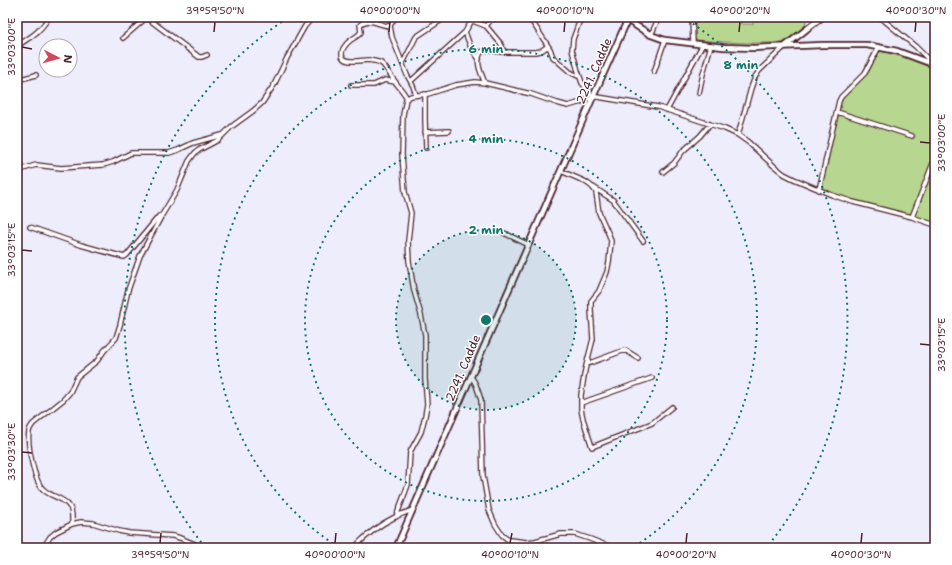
<svg xmlns="http://www.w3.org/2000/svg" width="952" height="565" font-family="'Shantell Sans',sans-serif">
<style>
.green{fill:#b7d68f;stroke:#807a5d}
.lines{fill:none;stroke-linecap:round;stroke-linejoin:round}
.minor-casing{stroke:#4a1f2b;stroke-width:6}
.tertiary-casing{stroke:#4a1f2b;stroke-width:8}
.minor{stroke:#fff;stroke-width:3.5}
.tertiary{stroke:#fff;stroke-width:4.5}
.ticks{fill:none;stroke:#4a1f2b;stroke-width:1.5}
.ring{fill:none;stroke:#0f766e;stroke-width:2;stroke-dasharray:2 4}
.labels{text-anchor:middle;dominant-baseline:central;stroke-width:3;stroke-linejoin:round;paint-order:stroke}
.street-label{font-size:12px;fill:#4a1f2b;stroke:#fff}
.centre{fill:#0f766e;stroke:#fff;stroke-width:2}
.ring-label{font-size:12px;text-anchor:middle;font-weight:bold;fill:#0f766e;stroke:#fff;stroke-width:3;stroke-linejoin:round;paint-order:stroke}
.neatline{fill:none;stroke:#4a1f2b;stroke-width:1.5}
.ticks-label{font-size:10px;text-anchor:middle;fill:#4a1f2b}
</style>
<rect width="100%" height="100%" fill="#ededfc"/>
<filter id="ink" filterUnits="userSpaceOnUse"><feTurbulence type="fractalNoise" baseFrequency=".025" numOctaves="2"/><feDisplacementMap in="SourceGraphic" scale="8" xChannelSelector="R" yChannelSelector="G"/><feConvolveMatrix kernelMatrix="1 2 1 2 8 2 1 2 1" color-interpolation-filters="sRGB"/></filter>
<g filter="url(#ink)">
<path class="green" d="M694,17H740L741,24H753V17H807L805,26L783,43H742L694,40Z
M880,51L904,57L935,69V155L911,216L856,203L821,189L841,102L845,95L863,77Z
M935,160V223L913,217Z"/>
<g class="lines">
<defs>
<path id="minor" d="M146,17L199,57H202L207,55
M395,17L390,26L392,37L407,75L413,86L416,95
M493,17L486,26L501,44L504,52
M529,17L550,49L553,57L570,72L580,77
M581,17L573,39L572,50L578,71L582,83L593,97
M692,17L693,43
M880,17L916,47L933,64
M390,26C380,26 368,16 360,25L361,32C357,38 349,39 345,46C343,48 342,51 342,54C342,65 361,60 369,60C372,61 377,61 381,63C386,67 390,75 394,80C398,86 403,91 407,98
M465,32L471,48L479,59
M651,35L659,17
M123,38L146,18
M17,46C32,36 39,33 49,17
M403,63L416,37L446,17
M654,72L665,40
M17,80L36,75
M411,81L465,32L471,22L473,21L486,26
M485,83C481,73 475,62 481,52L487,50L501,52H535L541,51L548,46
M351,85H374L385,80L395,82
M699,93L703,74L711,45
M425,94V120L426,148
M667,110L703,44
M837,112L912,136
M425,132L449,131
M738,135L751,88L755,77L759,71L784,47
M17,171L36,165L61,168L103,165L113,162L131,153H169L178,150L193,143L222,135
M561,171L584,181L590,185L593,188L596,192L599,213L609,235L611,241L609,262L607,272L599,291L591,301V310L593,339L585,370L581,395V409L583,419L592,447L652,423L672,407
M663,172L674,163L683,151L700,136L710,124
M593,187L613,200L643,241
M819,190L839,101L841,97L865,73L879,47
M912,217L935,158
M30,227L81,245L124,257L127,255L159,216L162,215
M504,233L529,245
M587,364L625,350L638,358
M471,377L474,381L476,385L481,400L483,476L489,510L495,524L502,535L507,539L510,540L526,542L535,541L561,534H575L590,539L613,548
M581,403L652,378
M396,517L408,485L410,452L421,432L425,416L427,404L425,379V335L421,315L414,291L409,261L408,241L411,213L405,192L402,155L403,115L406,99L411,96L428,94L456,85L475,82L485,83L531,94L557,103L568,106L578,103L593,97H598L658,107L725,129L738,135L748,142L774,166L784,174L794,179L832,195L853,202L912,217L935,225
M72,524C72,518 73,510 69,506C63,497 50,497 43,489C34,481 27,444 29,432C29,429 31,427 33,424L63,400L70,392L77,377L97,361L104,351L116,338L120,325L128,290L140,256L162,215L177,190L189,161L195,153L199,150L218,140L231,127L253,111L262,103L274,85L287,58L301,33L305,26L313,17
M43,548L50,537L56,532L72,524L81,522L93,523L119,531L129,533L173,536L180,538L205,548
M354,548C366,535 379,525 395,517C400,514 406,513 412,510"/>
<path id="tertiary" d="M622,17L651,35L665,40L723,47L754,48L822,45H867L897,51L935,65
M784,47L822,17
M396,548L593,97L627,21"/>
</defs>
<use href="#minor" class="minor-casing"/>
<use href="#tertiary" class="tertiary-casing"/>
<use href="#minor" class="minor"/>
<use href="#tertiary" class="tertiary"/>
</g>
</g>
<path class="ticks" d="M214,32L215,22M389,32L390,22M564,32L565,22M739,32L740,22M915,32L916,22M22,47L32,49M920,142L930,143M22,250L32,251M920,344L930,345M22,452L32,453M160,543L161,533M335,543L336,533M510,543L512,533M686,543L687,533M861,543L862,533"/>
<circle cx="486" cy="320" r="90" fill="#0f766e" fill-opacity=".12"/>
<g class="ring">
<circle cx="486" cy="320" r="90"/>
<circle cx="486" cy="320" r="181"/>
<path d="M338 547A271 271 0 1 1 634 547"/>
<path d="M205 547A361 361 0 0 1 289 17M683 17A361 361 0 0 1 767 547"/>
</g>
<g class="labels">
<g class="street-label">
<text transform="translate(594 71) rotate(-66)">2241. Cadde</text>
<text transform="translate(463 368) rotate(-67)">2241. Cadde</text>
</g>
</g>
<circle cx="486" cy="320" r="6" class="centre"/>
<g class="ring-label">
<text x="486" y="53">6 min</text>
<text x="741" y="69">8 min</text>
<text x="486" y="143">4 min</text>
<text x="486" y="234">2 min</text>
</g>
<rect width="952" height="565" fill="none" stroke="#fff" stroke-width="44"/>
<g transform="translate(58 58) rotate(96)"><circle r="19" fill="#ffffff" stroke="#b7a5aa"/>
<path d="M0-3L7 15L0 10L-7 15Z" fill="#d1495b"/>
<text y="-6" font-size="11" font-weight="bold" text-anchor="middle" fill="#4a1f2b">N</text>
</g>
<rect x="22" y="22" width="908" height="521" class="neatline"/>
<g class="ticks-label">
<text x="215" y="14">39°59'50"N</text>
<text x="390" y="14">40°00'00"N</text>
<text x="565" y="14">40°00'10"N</text>
<text x="740" y="14">40°00'20"N</text>
<text x="916" y="14">40°00'30"N</text>
<text transform="translate(11 47) rotate(-90)" y="4">33°03'00"E</text>
<text transform="translate(941 143) rotate(-90)" y="4">33°03'00"E</text>
<text transform="translate(11 250) rotate(-90)" y="4">33°03'15"E</text>
<text transform="translate(941 345) rotate(-90)" y="4">33°03'15"E</text>
<text transform="translate(11 452) rotate(-90)" y="4">33°03'30"E</text>
<text x="160" y="558">39°59'50"N</text>
<text x="335" y="558">40°00'00"N</text>
<text x="510" y="558">40°00'10"N</text>
<text x="686" y="558">40°00'20"N</text>
<text x="861" y="558">40°00'30"N</text>
</g>
</svg>
